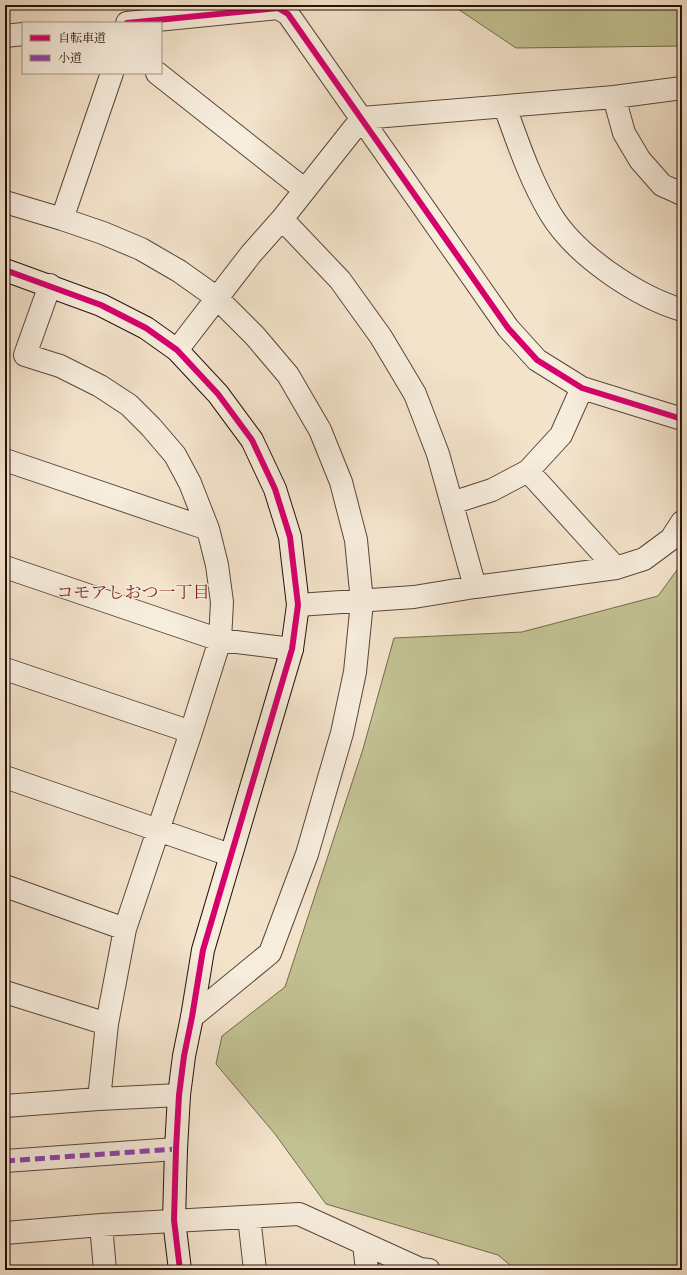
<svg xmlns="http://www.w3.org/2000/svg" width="687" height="1275" font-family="'EB Garamond','Noto Serif JP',serif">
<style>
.green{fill:#c2c192;stroke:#74694d}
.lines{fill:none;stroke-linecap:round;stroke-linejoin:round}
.street-casing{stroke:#594639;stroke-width:24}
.secondary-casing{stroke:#261108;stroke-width:24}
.street{stroke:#f7eddd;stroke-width:22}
.secondary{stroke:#f7eddd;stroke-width:22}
.quiet{stroke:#8e44ad;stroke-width:5;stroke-dasharray:10 5;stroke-linecap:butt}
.cycleway-casing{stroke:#f7eddd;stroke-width:8}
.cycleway{stroke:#d6006c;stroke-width:6}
.labels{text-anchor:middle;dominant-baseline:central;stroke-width:3;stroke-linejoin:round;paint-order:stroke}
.neighbourhood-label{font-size:17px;fill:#7a1f14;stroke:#f7eddd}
</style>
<rect width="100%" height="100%" fill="#f3e3cb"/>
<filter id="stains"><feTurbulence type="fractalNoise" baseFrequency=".005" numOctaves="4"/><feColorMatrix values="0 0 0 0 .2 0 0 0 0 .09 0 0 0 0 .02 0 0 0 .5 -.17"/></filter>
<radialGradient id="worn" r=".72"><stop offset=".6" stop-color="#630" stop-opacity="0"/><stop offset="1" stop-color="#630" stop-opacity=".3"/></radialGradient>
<path class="green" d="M452,5H682V46L516,48Z
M682,563V1270H516L498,1255L326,1204L275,1134L216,1064L222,1036L285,987L363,749L394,638L522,632L658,596Z"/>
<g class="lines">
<defs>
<path id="street" d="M127,23L278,8L288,14L508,328L537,360L582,388L682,419
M5,36L23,34
M157,73L305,190
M614,97L624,133L640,160L662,185L682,194
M505,107C518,143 530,179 550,213C575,255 636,296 682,310
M5,202L62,219L103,233L141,249L179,271L217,298L255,336L288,375L320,430L341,482L356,540L362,602L355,672L342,733L307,854L270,953L192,1017
M62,219L112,73
M282,219L340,280L381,337L415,394L438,454L475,587
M50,285L25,355L60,366L100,386L129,405L151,427L175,455L190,483L208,529L217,565L222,602L220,640L191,732L125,929L107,1024L99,1099
M177,350L251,254L282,219L362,118L614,97L682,88
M5,460L208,529
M528,471L616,568
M452,503L492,490L528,471L561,435L582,388
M5,567L220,640L292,649
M298,605L414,597L475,587L616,568L644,559L671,539L682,522
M5,669L191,732
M5,777L230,855
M5,886L125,929
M5,992L107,1024
M5,1106L99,1099L179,1095
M5,1161L176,1149
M249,1217L255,1270
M101,1225L105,1270
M5,1233L101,1225L299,1214L420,1269L429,1270
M364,1244L367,1270"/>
<path id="secondary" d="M5,270L101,305L146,328L177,350L218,394L252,440L275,489L290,537L298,605L292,649L203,950L192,1017L184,1056L179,1095L176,1149L174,1220L180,1270"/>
</defs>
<use href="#street" class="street-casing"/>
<use href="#secondary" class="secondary-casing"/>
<use href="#street" class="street"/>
<use href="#secondary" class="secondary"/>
<path class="quiet" d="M5,1161L176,1149"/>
<defs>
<path id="cycleway" d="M127,23L278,8L288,14L508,328L537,360L582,388L682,419
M5,270L101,305L146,328L177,350L218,394L252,440L275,489L290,537L298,605L292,649L203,950L192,1017L184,1056L179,1095L176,1149L174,1220L180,1270"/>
</defs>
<use href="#cycleway" class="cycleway-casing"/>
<use href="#cycleway" class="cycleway"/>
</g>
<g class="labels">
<g class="neighbourhood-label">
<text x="133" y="592">コモアしおつ一丁目</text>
</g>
</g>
<rect width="687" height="1275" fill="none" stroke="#f3e3cb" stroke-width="20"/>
<rect x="6" y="6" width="675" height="1263" fill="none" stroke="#261108" stroke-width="2"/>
<rect x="10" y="10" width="667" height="1255" fill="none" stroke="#261108"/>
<rect x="22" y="22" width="140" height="52" fill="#f7eddd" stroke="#a39588"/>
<rect x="30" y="35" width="20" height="6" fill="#d6006c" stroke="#a39588"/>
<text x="58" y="42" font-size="12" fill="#261108">自転車道</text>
<rect x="30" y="55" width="20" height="6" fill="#8e44ad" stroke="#a39588"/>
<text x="58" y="62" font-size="12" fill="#261108">小道</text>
<rect width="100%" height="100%" filter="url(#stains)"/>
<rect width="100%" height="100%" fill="url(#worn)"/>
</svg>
